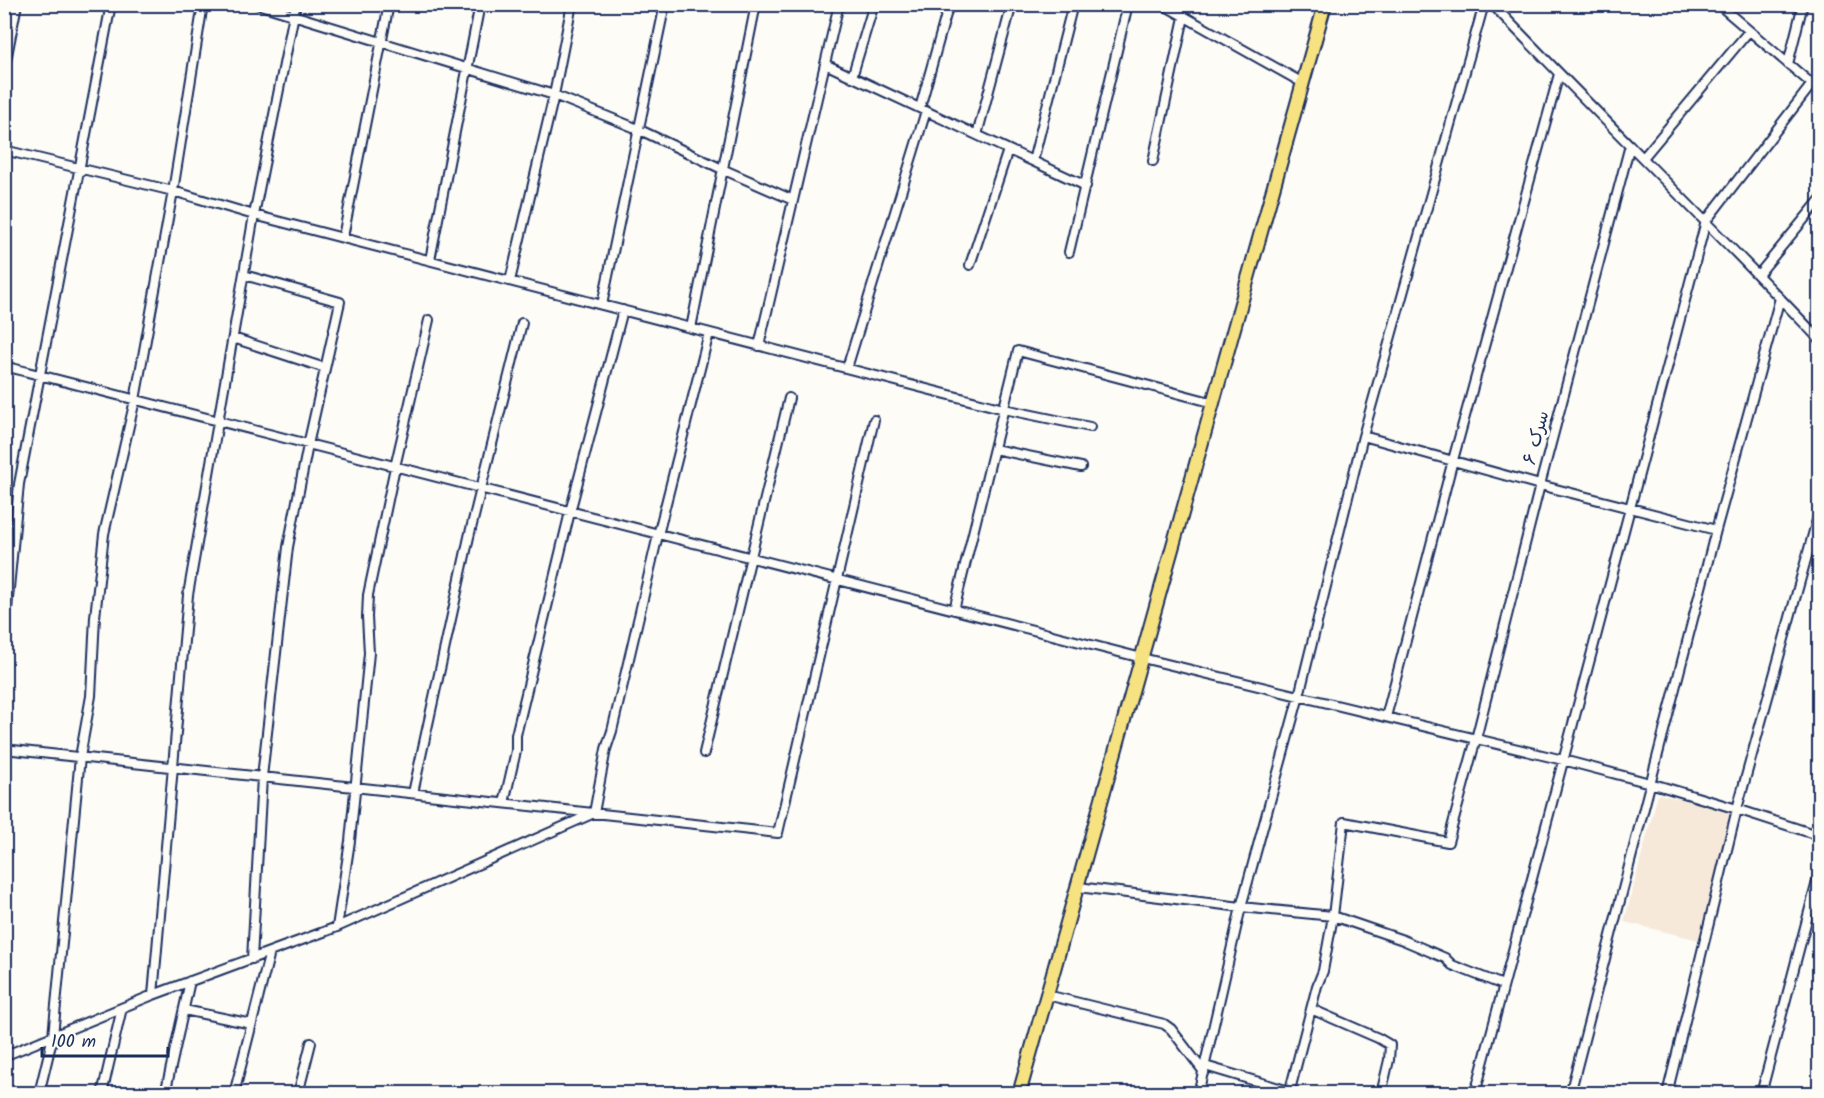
<svg xmlns="http://www.w3.org/2000/svg" width="1824" height="1098" font-family="Kalam,'Playpen Sans Arabic',sans-serif">
<style>
.built{fill:#f6e9da}
.lines{fill:none;stroke-linecap:round;stroke-linejoin:round}
.street-casing{stroke:#1b2f5e;stroke-width:12}
.primary-casing{stroke:#1b2f5e;stroke-width:16}
.street{stroke:#fdfcf7;stroke-width:8}
.primary{stroke:#f7e281;stroke-width:12}
.labels{text-anchor:middle;dominant-baseline:central;stroke-width:6;stroke-linejoin:round;paint-order:stroke}
.street-label{font-size:18px;fill:#1b2f5e;stroke:#fdfcf7}
</style>
<rect width="100%" height="100%" fill="#fdfcf7"/>
<filter id="ink" filterUnits="userSpaceOnUse"><feTurbulence type="fractalNoise" baseFrequency=".0167" numOctaves="2"/><feDisplacementMap in="SourceGraphic" scale="12" xChannelSelector="R" yChannelSelector="G"/><feConvolveMatrix kernelMatrix="1 2 1 2 8 2 1 2 1" color-interpolation-filters="sRGB"/></filter>
<g filter="url(#ink)">
<path class="built" d="M1658,794L1732,811L1699,940L1624,922Z"/>
<g class="lines">
<defs>
<path id="street" d="M257,4L554,95L638,129L722,169L793,200
M1162,4L1303,83
M1492,4C1600,117 1712,226 1820,340
M1718,4L1820,91
M825,64L1086,186
M1788,64L1803,4
M4,71L17,4
M852,77L874,4
M920,108L949,4
M977,135L1012,4
M4,150L173,191L254,215L1004,409L1090,427
M1643,158L1749,31
M1033,161L1073,4
M1153,161L1184,17
M343,237L389,4
M1069,252L1128,4
M430,260L480,4
M970,265L1008,150
M244,275L340,302L308,445L288,547L262,777L252,959
M1758,275L1820,200
M510,281L554,95L572,4
M602,305L665,4
M691,328L756,4
M233,338L325,368
M759,346L839,4
M4,366L1142,658L1563,760L1650,783L1737,809L1820,836
M847,368L926,111
M1363,436L1540,485L1716,530
M994,449L1081,467
M954,610L1018,351L1214,403
M4,640L19,484L111,4
M1386,717L1453,460L1559,74
M4,749L778,833L874,420
M704,753L789,398
M413,793L469,537L522,323
M504,803L516,751V735L570,512L623,310
M1078,887L1241,907L1299,696L1363,436L1484,4
M337,927L350,841L369,653L367,617L368,595L395,467L429,320
M153,995L188,595L254,215L296,4
M1047,995L1164,1024L1171,1029L1204,1072
M1311,1009L1378,1038L1390,1045L1389,1060L1381,1094
M184,1010L252,1024
M4,1056L153,995L337,927L594,813L606,749L612,731L658,535L709,333
M1205,1066L1299,1094
M39,1094L53,1036L80,757L91,696L95,617L104,534L135,400L173,191L203,4
M102,1094L122,1008
M165,1094L190,981
M234,1094L270,952
M298,1094L311,1043
M1198,1094L1241,907L1333,916L1344,822L1448,842L1476,739L1540,485L1630,145
M1289,1094L1317,986L1323,971L1333,916L1403,940L1445,958L1452,965L1503,985
M1475,1094L1706,221L1812,84
M1570,1094L1716,530L1780,298
M1667,1094L1737,809L1820,509
M1761,1094L1820,870"/>
<path id="primary" d="M1019,1094L1325,4"/>
</defs>
<use href="#street" class="street-casing"/>
<use href="#primary" class="primary-casing"/>
<use href="#street" class="street"/>
<use href="#primary" class="primary"/>
</g>
</g>
<g class="labels">
<g class="street-label">
<text transform="translate(1537 438) rotate(-75)">سرک ۶</text>
</g>
</g>
<rect width="1824" height="1098" fill="none" stroke="#fdfcf7" stroke-width="24"/>
<rect x="12" y="12" width="1800" height="1074" fill="none" stroke="#1b2f5e" stroke-width="2" filter="url(#ink)"/>
<path d="M42 1047v9h126v-9" fill="none" stroke="#1b2f5e" stroke-width="3"/>
<text x="51" y="1047" font-size="18" fill="#1b2f5e" stroke="#fdfcf7" stroke-width="4.5" paint-order="stroke">100 m</text>
</svg>
